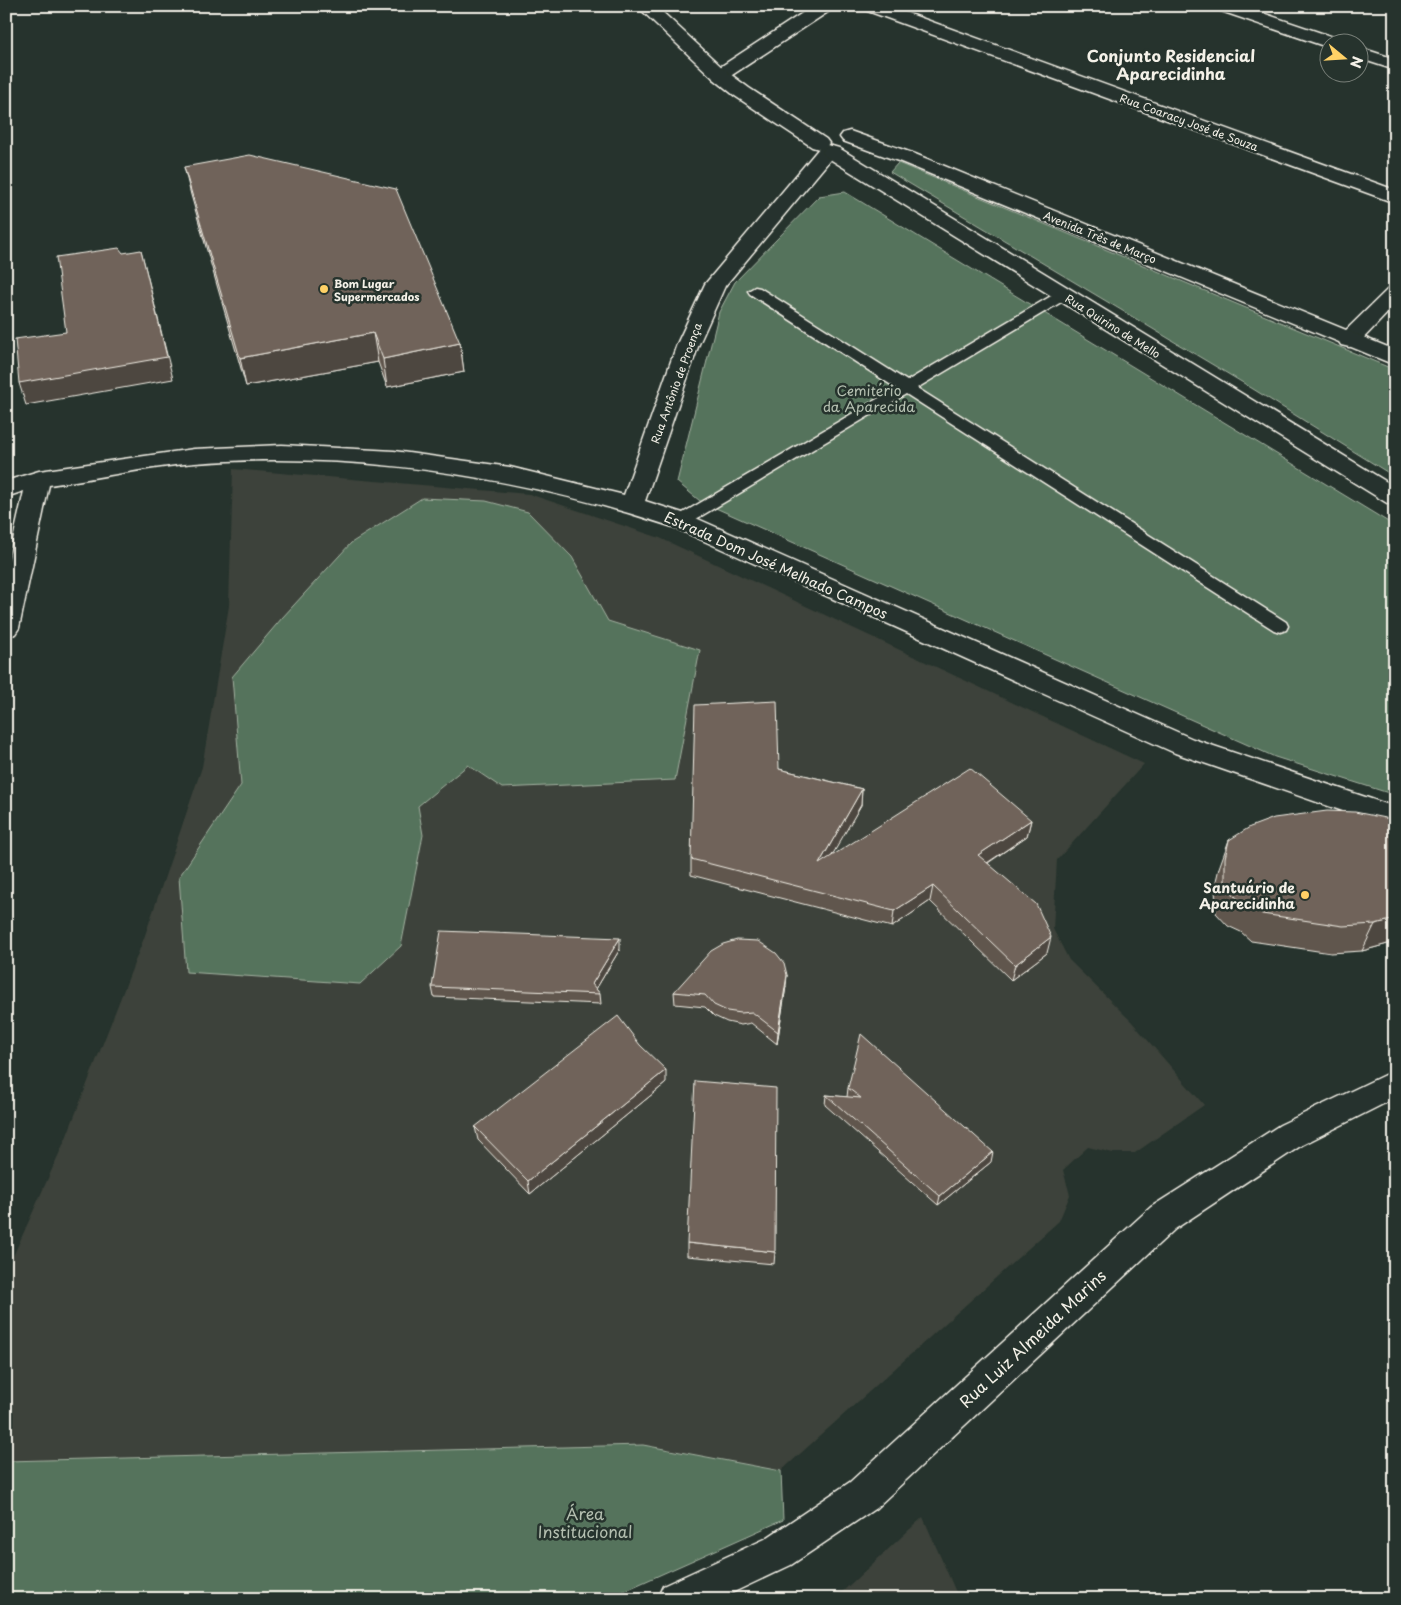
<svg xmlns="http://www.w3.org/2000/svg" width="1401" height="1605" font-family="'Playpen Sans',sans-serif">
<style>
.built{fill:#3c423a}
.green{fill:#55735b;stroke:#a4b2a2}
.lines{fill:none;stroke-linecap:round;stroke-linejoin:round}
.lane-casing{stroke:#f4f1e8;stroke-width:3}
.street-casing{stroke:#f4f1e8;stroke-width:3}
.secondary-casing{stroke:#f4f1e8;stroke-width:3}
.lane{fill:#26332d;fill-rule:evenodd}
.street{fill:#26332d;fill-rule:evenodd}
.secondary{fill:#26332d;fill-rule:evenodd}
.wall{fill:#60564d;stroke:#f4f1e8}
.shaded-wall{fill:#4e463f;stroke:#f4f1e8}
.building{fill:#70645a;stroke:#f4f1e8}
.poi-dot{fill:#ffd166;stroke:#26332d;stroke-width:2}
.labels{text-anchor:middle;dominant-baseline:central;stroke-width:5;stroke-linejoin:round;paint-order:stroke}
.far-street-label{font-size:11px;fill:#f4f1e8;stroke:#26332d}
.far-poi-label{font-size:11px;font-weight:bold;fill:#f4f1e8;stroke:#26332d;text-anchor:start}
.park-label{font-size:14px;fill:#b4bfb0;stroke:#26332d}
.street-label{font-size:14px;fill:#f4f1e8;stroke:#26332d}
.poi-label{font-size:14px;font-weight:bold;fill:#f4f1e8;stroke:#26332d;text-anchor:end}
.far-district-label{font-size:16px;font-weight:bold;fill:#f4f1e8;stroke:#26332d}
.near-street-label{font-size:16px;fill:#f4f1e8;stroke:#26332d}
.near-park-label{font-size:16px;fill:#b4bfb0;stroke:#26332d}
</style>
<rect width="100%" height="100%" fill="#26332d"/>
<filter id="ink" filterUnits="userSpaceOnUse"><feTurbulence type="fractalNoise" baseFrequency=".02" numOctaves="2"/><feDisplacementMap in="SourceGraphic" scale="10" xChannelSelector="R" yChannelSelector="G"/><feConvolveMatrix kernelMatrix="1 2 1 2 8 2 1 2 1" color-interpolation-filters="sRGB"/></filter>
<g filter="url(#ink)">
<path class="built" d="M233,469L529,494L660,538L1144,764L1057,860L1053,929L1069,960L1131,1021L1204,1105L1135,1153H1113L1088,1147L1063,1170L1070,1195L1059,1221L781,1471L643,1445L6,1461V1272L66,1138L144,938L202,767L229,606Z
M923,1517L959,1599H829L842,1592Z"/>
<path class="green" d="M898,163L1395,370V477L1245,384L890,172Z
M845,192L1395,526V795L1275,757L700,501L677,482L719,312L735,282L819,196Z
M422,498L486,501L528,512L572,557L608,621L700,650L675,780L502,788L468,765L418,806L423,835L401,946L360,984L186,972L179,877L241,785L232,677L282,618L351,543Z
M643,1445L781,1471L783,1520L606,1599H6V1461Z"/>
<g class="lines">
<defs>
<path id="lane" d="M755,287L760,288L907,381L1058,292H1068L1070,295L1068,298L917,388L1286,622L1288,626L1286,630L1280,632L1274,630L906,394L686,525H676L673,521L676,517L896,388L750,294L748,291Z"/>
<path id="street" d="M813,6H834L831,10L726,79L720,80L714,79L711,75L714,71Z
M862,6H888L1395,190V203L865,10Z
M1215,6H1242L1336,38L1339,42H1328V47L1324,46L1218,10Z
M1358,47L1395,59V70L1358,58Z
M827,145L834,147L837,151L834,155L725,286L699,344L645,501L689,515L1193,739L1395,807V829L1175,753L673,527C519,476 357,451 195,463C147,467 98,478 49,485L19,628L15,634L6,637V571L24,491L6,497V481L39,471L194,449L282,445L394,451L510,467L624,495L677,344L705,284L820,147Z
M1395,287V305L1357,345L1349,347L1341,345L1338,340L1341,335L1388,289Z
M1395,1070V1098L1302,1145L1175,1229L876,1508L791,1565L719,1599H657L663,1586L765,1539L850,1482L1151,1207L1280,1125Z"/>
<path id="secondary" d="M637,6H656L726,71L749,88L826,139L829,143L826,147L819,149L812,147L735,96L714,79Z
M850,131L915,154L1395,350V365L901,162L843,141L840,137L843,133Z
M832,146L839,148L1395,487V506L1387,503L825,156L822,152L825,148Z"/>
</defs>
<use href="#lane" class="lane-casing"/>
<use href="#street" class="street-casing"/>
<use href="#secondary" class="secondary-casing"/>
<use href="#lane" class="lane"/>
<use href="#street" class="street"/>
<use href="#secondary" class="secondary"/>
</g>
<path class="wall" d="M184,167L460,343L464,372L387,387L378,362L246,386L191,195Z
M779,769L862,789L861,805L831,856L1031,820L1027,836L988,863L1047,953L1011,980L930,901L892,927L691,875V859Z
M1395,820V942L1362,951L1331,953L1251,941L1241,932L1228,926L1216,913L1215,885L1219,868L1229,840Z
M620,949L596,989L600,994L601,1004L434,997L432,987Z
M786,986L777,1044L751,1023L741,1025L727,1022L714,1016L705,1007L675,1004L674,992Z
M666,1083L530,1194L478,1140L475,1127Z
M848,1088L991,1162L938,1205L825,1105L826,1095L847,1097Z
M687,1243L775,1252L774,1264L687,1256Z"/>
<path class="shaded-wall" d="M141,250L173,379L26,405L19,383Z
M373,333L378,362L246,386L240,358Z
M460,343L464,372L387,387L383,359Z
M862,789L861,805L818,880L819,864Z
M1031,820L1027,836L975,871L978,855Z
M933,886L930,901L892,927L894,911Z
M1395,919V942L1362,951L1375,924Z
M1051,937L1047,953L1011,980L1015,965Z
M620,938V949L593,994L592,984Z
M787,975L786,986L777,1044L778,1032Z
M666,1070V1083L530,1194L528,1181Z
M993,1152L991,1162L938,1205L940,1196Z"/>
<path class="building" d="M250,155L396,189L460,343L383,359L373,333L240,358L184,167Z
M119,248L123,253L141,250L167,357L19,383L15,339L66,332L56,257Z
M777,701L779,769L862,789L819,864L970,768L1031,820L978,855L1036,904L1051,937L1015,965L933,886L894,911L691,859L695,705Z
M1327,811L1355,812L1395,820V919L1375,924L1343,926L1262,914L1251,905L1238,899L1225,886V858L1229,840L1250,827L1274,818Z
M441,931L620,938L592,984L600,994L432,987Z
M737,940L758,941L776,953L784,963L787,975L778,1032L752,1012L741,1013L727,1011L714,1005L705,995L674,992L711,951L723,944Z
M618,1016L640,1045L666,1070L528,1181L475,1127Z
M861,1034L993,1152L940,1196L826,1095L861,1098L848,1088Z
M695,1081L776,1088L775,1252L687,1243Z"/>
</g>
<g class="poi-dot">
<circle cx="324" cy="289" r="5"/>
<circle cx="1305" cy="895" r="5"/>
</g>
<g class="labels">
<g class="far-street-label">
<text transform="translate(1189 122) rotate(20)">Rua Coaracy José de Souza</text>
<text transform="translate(1100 237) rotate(22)">Avenida Três de Março</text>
<text transform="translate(1113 326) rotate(32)">Rua Quirino de Mello</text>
<text transform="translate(676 383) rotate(-70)">Rua Antônio de Proença</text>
</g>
<g class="far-poi-label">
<text x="334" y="283">Bom Lugar<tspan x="334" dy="13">Supermercados</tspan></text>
</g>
<g class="park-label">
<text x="869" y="390">Cemitério<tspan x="869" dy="16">da Aparecida</tspan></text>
</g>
<g class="street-label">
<text transform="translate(776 565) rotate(24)">Estrada Dom José Melhado Campos</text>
</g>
<g class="poi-label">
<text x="1295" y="887">Santuário de<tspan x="1295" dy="16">Aparecidinha</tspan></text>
</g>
<g class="far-district-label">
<text x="1171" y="55">Conjunto Residencial<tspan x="1171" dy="18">Aparecidinha</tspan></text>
</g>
<g class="near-street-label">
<text transform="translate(1032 1338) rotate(-43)">Rua Luiz Almeida Marins</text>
</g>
<g class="near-park-label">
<text x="585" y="1513">Área<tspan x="585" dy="18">Institucional</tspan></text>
</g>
</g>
<rect width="1401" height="1605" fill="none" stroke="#26332d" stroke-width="25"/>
<rect x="12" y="12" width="1376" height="1580" fill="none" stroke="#f4f1e8" stroke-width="2" filter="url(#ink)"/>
<g transform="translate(1344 58) rotate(108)"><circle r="24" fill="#26332d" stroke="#787f78"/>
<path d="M0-4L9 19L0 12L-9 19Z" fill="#ffd166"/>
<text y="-8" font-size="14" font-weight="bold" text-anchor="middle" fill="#f4f1e8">N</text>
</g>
</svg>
